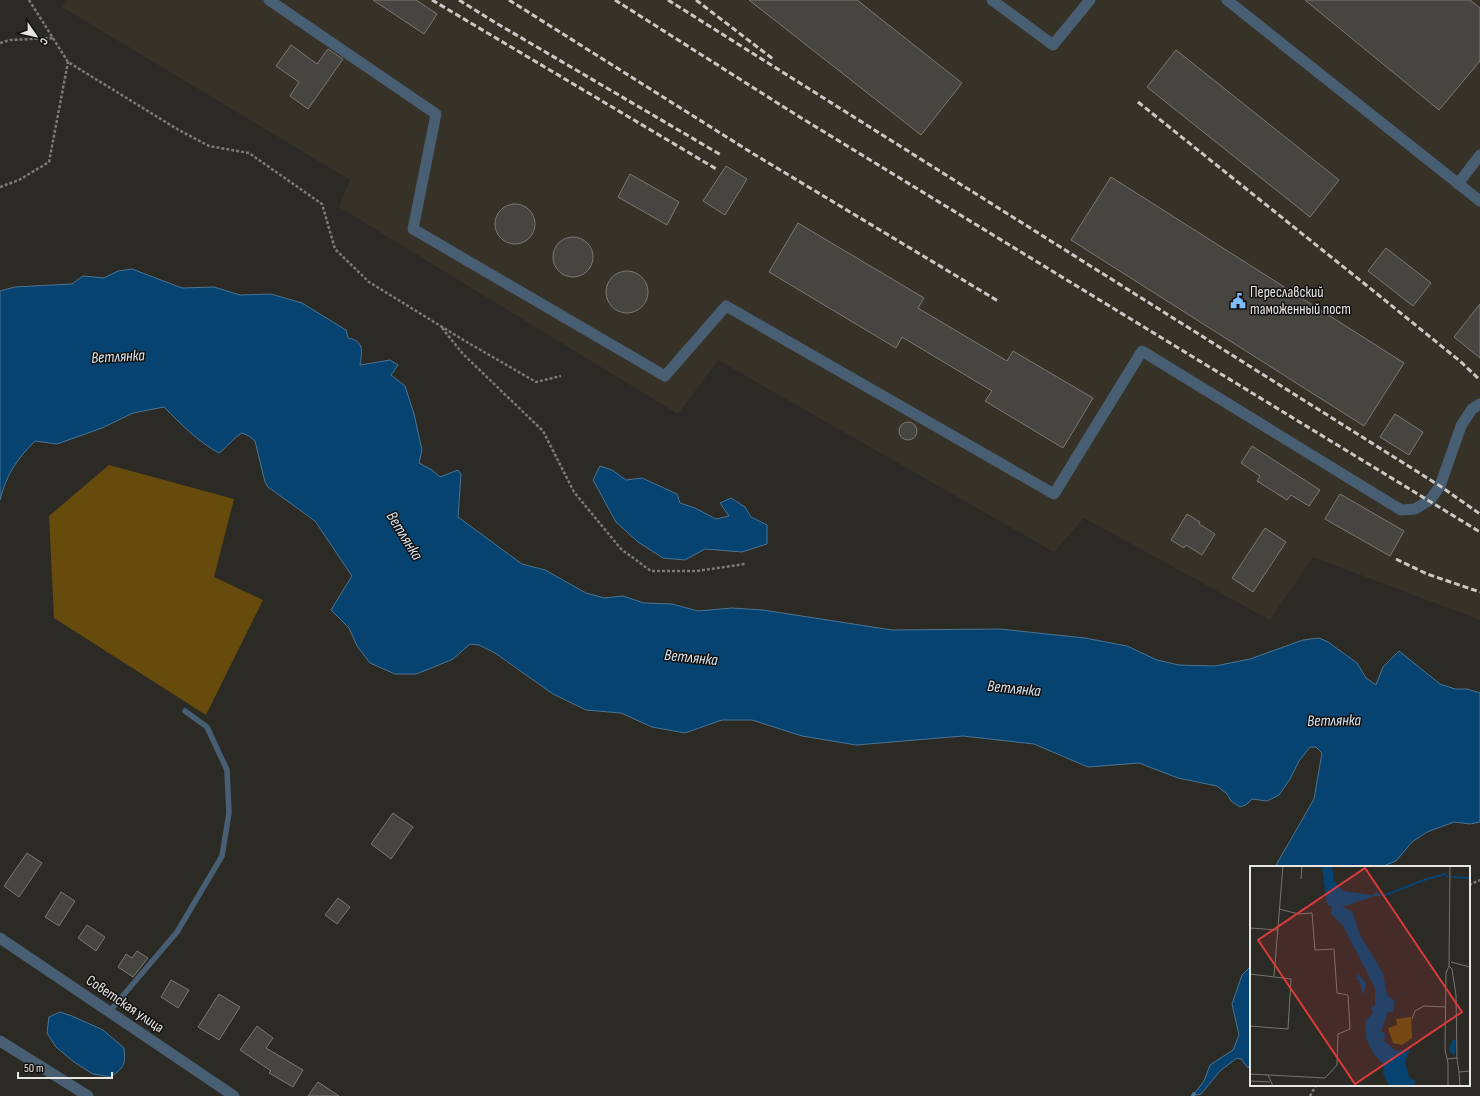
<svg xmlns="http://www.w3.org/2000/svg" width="1480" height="1096" font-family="'Sofia Sans Condensed',sans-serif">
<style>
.built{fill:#373228}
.green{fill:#664b0c}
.water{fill:#064371;stroke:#4a7493}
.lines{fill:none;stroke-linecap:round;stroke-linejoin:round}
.stream{stroke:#4a7493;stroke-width:4}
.building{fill:#474540;stroke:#7b7873}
.path{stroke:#7c7a76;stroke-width:2.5;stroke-dasharray:3 2;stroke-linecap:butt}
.service{stroke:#485e73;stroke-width:5.5}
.minor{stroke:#485e73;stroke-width:11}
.rail{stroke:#c9c8c5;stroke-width:3;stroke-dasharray:6 3;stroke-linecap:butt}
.labels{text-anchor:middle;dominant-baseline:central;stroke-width:3;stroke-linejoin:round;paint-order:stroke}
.poi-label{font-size:15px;fill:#e7e6e3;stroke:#131210;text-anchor:start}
.street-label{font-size:15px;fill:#e7e6e3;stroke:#131210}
.water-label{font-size:16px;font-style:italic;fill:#d6e5f3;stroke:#131210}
.inset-river{fill:none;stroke:#064371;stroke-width:2}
.inset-road{fill:none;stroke:#777571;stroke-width:1}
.view{fill:#d83b3b;fill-opacity:0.15;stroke:#d83b3b;stroke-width:2}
.inset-edge{fill:none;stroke:#e7e6e3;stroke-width:2}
</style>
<rect width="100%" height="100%" fill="#2c2a25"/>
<path class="built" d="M68,0H1480V620L1313,557L1270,620L1084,518L1054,552L718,360L678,414L339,207L350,180L62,7Z"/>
<path class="green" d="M109,465L234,499L214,577L263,600L206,715L54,618L49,516Z"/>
<path class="water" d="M132,269L182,288L214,287L240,295L271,294L302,303L346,330L348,338C365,341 362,352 360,365L390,360L398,365L391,375L405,386L414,414L422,450L419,463L432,470L440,477L458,470L461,474L458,517L522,564L545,570L586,593L604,598L623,596L644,603L672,604L698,611L732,608L763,610L892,630L1000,629L1085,638L1127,646L1157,660L1179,665L1215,666L1250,659L1303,640L1319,638L1328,642L1357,663L1366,678L1376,685L1383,667L1399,651L1440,684L1455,689H1467L1480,693V822L1470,824L1454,822L1427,832L1412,842L1396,861L1381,867H1275L1314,799L1322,753L1316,747H1310L1299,761L1290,779L1279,795L1267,801L1252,799L1246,805L1240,807L1231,801L1227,794L1217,786L1178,778L1139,763L1088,767L1034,744L963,736L856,745L802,736L752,720H722L685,733L652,727L621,713L586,710L553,694L495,653L479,645L470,644L453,659L434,667L416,674H395L370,663L357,646L349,628L331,610L352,576L315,521L268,487L265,482L255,441L249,436L242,433C232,439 228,446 219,453C197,441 181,424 164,407L133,413L102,428L57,444L35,441C17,459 6,475 0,500V291L15,287L72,284L83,276L104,278L118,271Z
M600,466L612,470L626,480L642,478L677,494L680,503L695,508L716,519L729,516L720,503L731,498L745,507L751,517L767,525V544L742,552L705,549L685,560L663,558L638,542L616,522L593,480Z
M1251,966V1064L1248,1068L1241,1059L1237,1058L1220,1071L1201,1094L1197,1095L1194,1094L1204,1081L1210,1065L1233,1050L1239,1035L1232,1004L1242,975Z
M60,1012L72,1016L103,1030L124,1048C126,1065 124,1067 111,1077L93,1074L74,1062L56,1047L47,1033L49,1017Z"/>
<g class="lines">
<path class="stream" d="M1193,1096L1194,1094"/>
</g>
<path class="building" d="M373,0H416L437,14L424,34Z
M749,0H857L962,83L921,135Z
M1305,0H1470L1480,8V61L1439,110Z
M291,45L317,64L328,49L343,59L308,109L290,96L299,82L276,66Z
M1176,50L1339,180L1310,217L1147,87Z
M726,166L747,179L725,215L703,201Z
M630,174L679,202L667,225L618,197Z
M1111,177L1404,363L1364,426L1071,240Z
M495 224a20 20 0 1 1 40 0a20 20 0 1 1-40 0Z
M798,223L924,298L918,308L1007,361L1013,351L1093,398L1063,448L985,401L992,391L902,337L896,348L769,272Z
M553 257a20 20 0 1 1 40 0a20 20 0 1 1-40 0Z
M1386,248L1431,283L1413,306L1368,271Z
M606 292a21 21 0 1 1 42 0a21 21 0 1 1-42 0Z
M1480,304V358L1454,337Z
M1395,414L1423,432L1409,455L1380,437Z
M899 431a9 9 0 1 1 18 0a9 9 0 1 1-18 0Z
M1252,446L1320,490L1309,506L1291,495L1287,500L1257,481L1260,476L1241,463Z
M1340,494L1404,531L1390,556L1325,519Z
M1187,514L1200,522L1199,524L1215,534L1202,555L1186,545L1184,548L1171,540Z
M1265,528L1286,542L1253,592L1232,578Z
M393,813L413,827L391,859L371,844Z
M27,853L42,863L19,897L4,886Z
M61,892L75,901L59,926L45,917Z
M338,898L350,907L337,924L325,915Z
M87,925L105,937L96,951L78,938Z
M137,951L148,958L133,977L118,967L126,954L132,958Z
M171,980L189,990L178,1008L161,997Z
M219,994L240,1007L219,1040L198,1027Z
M257,1026L273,1038L266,1048L303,1070L293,1087L269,1073L271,1071L240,1050Z
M318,1082L339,1096H308Z"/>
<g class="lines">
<path class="path" d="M29,0L68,62L177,129L209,146L249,153L322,204L335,249L369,282L465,341L536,382L561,376
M0,43L10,40L53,38
M0,187L19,180L49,162L68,62
M442,328L463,354L543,431L574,492L621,549L651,571H697L745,564
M1469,885L1480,880
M1310,1096L1316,1085"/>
<path class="service" d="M109,1012L177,932L222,856L229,813L227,770L207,727L185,711"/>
<path class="minor" d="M269,0L436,114L413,229L665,376L726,306L1054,494L1142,351L1401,510L1415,509L1430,500L1440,486L1461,426L1472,409L1480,404
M992,0L1053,45L1090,0
M1227,0L1480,201
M1458,184L1480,155
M0,938L234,1096
M0,1041L88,1096"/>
<path class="rail" d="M432,0L718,170
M459,0L496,23L721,155
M509,0L752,153L998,301
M615,0L798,116L1480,532
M668,0L1440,486L1480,514
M696,0L773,59
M1138,102L1376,293L1461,362L1480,380
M1396,559L1427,574L1480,592"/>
</g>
<defs>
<symbol id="civic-bare" viewBox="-9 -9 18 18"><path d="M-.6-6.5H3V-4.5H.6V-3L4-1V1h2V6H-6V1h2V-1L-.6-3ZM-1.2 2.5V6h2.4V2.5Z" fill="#7ebdf9" stroke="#131210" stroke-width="2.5" paint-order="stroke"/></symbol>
</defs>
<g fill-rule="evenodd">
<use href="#civic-bare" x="1227" y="290" width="22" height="22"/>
</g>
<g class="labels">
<g class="poi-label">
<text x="1250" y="292">Переславский<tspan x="1250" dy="17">таможенный пост</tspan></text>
</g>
<g class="street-label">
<text transform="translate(125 1004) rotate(34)">Советская улица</text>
</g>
<g class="water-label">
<text transform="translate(118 357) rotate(-3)">Ветлянка</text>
<text transform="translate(404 536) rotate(58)">Ветлянка</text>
<text transform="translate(691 658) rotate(6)">Ветлянка</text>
<text transform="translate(1014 689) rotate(6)">Ветлянка</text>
<text transform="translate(1334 721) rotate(-1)">Ветлянка</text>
</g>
</g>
<g transform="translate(1250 866)">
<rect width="220" height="220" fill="#2c2a25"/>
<path d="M161,151L162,172L152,179L143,177L138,162L147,159L146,153Z" fill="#664b0c"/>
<path d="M72,0H82L84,15L93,25L123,29L126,26L133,30H125L92,41L102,45L110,69L133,107L137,129L145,135L143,146H138L131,166L135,167L134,175L146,185L160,183L155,195L159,211L165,215L164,220H139L133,207L134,199L123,187L116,172L115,155L123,147L121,142L125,139V122L93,60L81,48L82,40L77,39ZM108,108L116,117L113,129L109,114H106ZM202,174H206L205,187L203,189L199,184Z" fill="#064371"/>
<path class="inset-river" d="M201,11L220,12M133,30L174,14L195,8L198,11"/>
<path class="inset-road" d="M200,0L199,100L202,103L206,129L207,192M51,13L52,0M0,62L28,64M201,96L220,101M0,108L41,113L38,163L0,160M24,110L33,0M162,153L165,145L174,140L196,141M197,193L207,192L209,206L220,205M209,206L210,220M0,208L75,212L87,199L88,168L100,163L98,129L87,127L84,83L65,84L62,47L49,48L29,43M18,209L23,220M0,215L20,216M198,220V197L195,184L196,107L199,100"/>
<path class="view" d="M115,2L212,146L105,218L8,74Z"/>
<rect width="220" height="220" class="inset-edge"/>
</g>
<g transform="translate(36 36) rotate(124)" stroke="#131210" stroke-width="3" paint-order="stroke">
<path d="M0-3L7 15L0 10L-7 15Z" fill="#e7e6e3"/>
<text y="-6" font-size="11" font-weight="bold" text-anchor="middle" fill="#e7e6e3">С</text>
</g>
<path d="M18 1072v6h94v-6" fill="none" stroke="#e7e6e3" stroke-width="2"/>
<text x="24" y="1072" font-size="12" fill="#e7e6e3" stroke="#131210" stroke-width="3" paint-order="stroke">50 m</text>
</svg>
